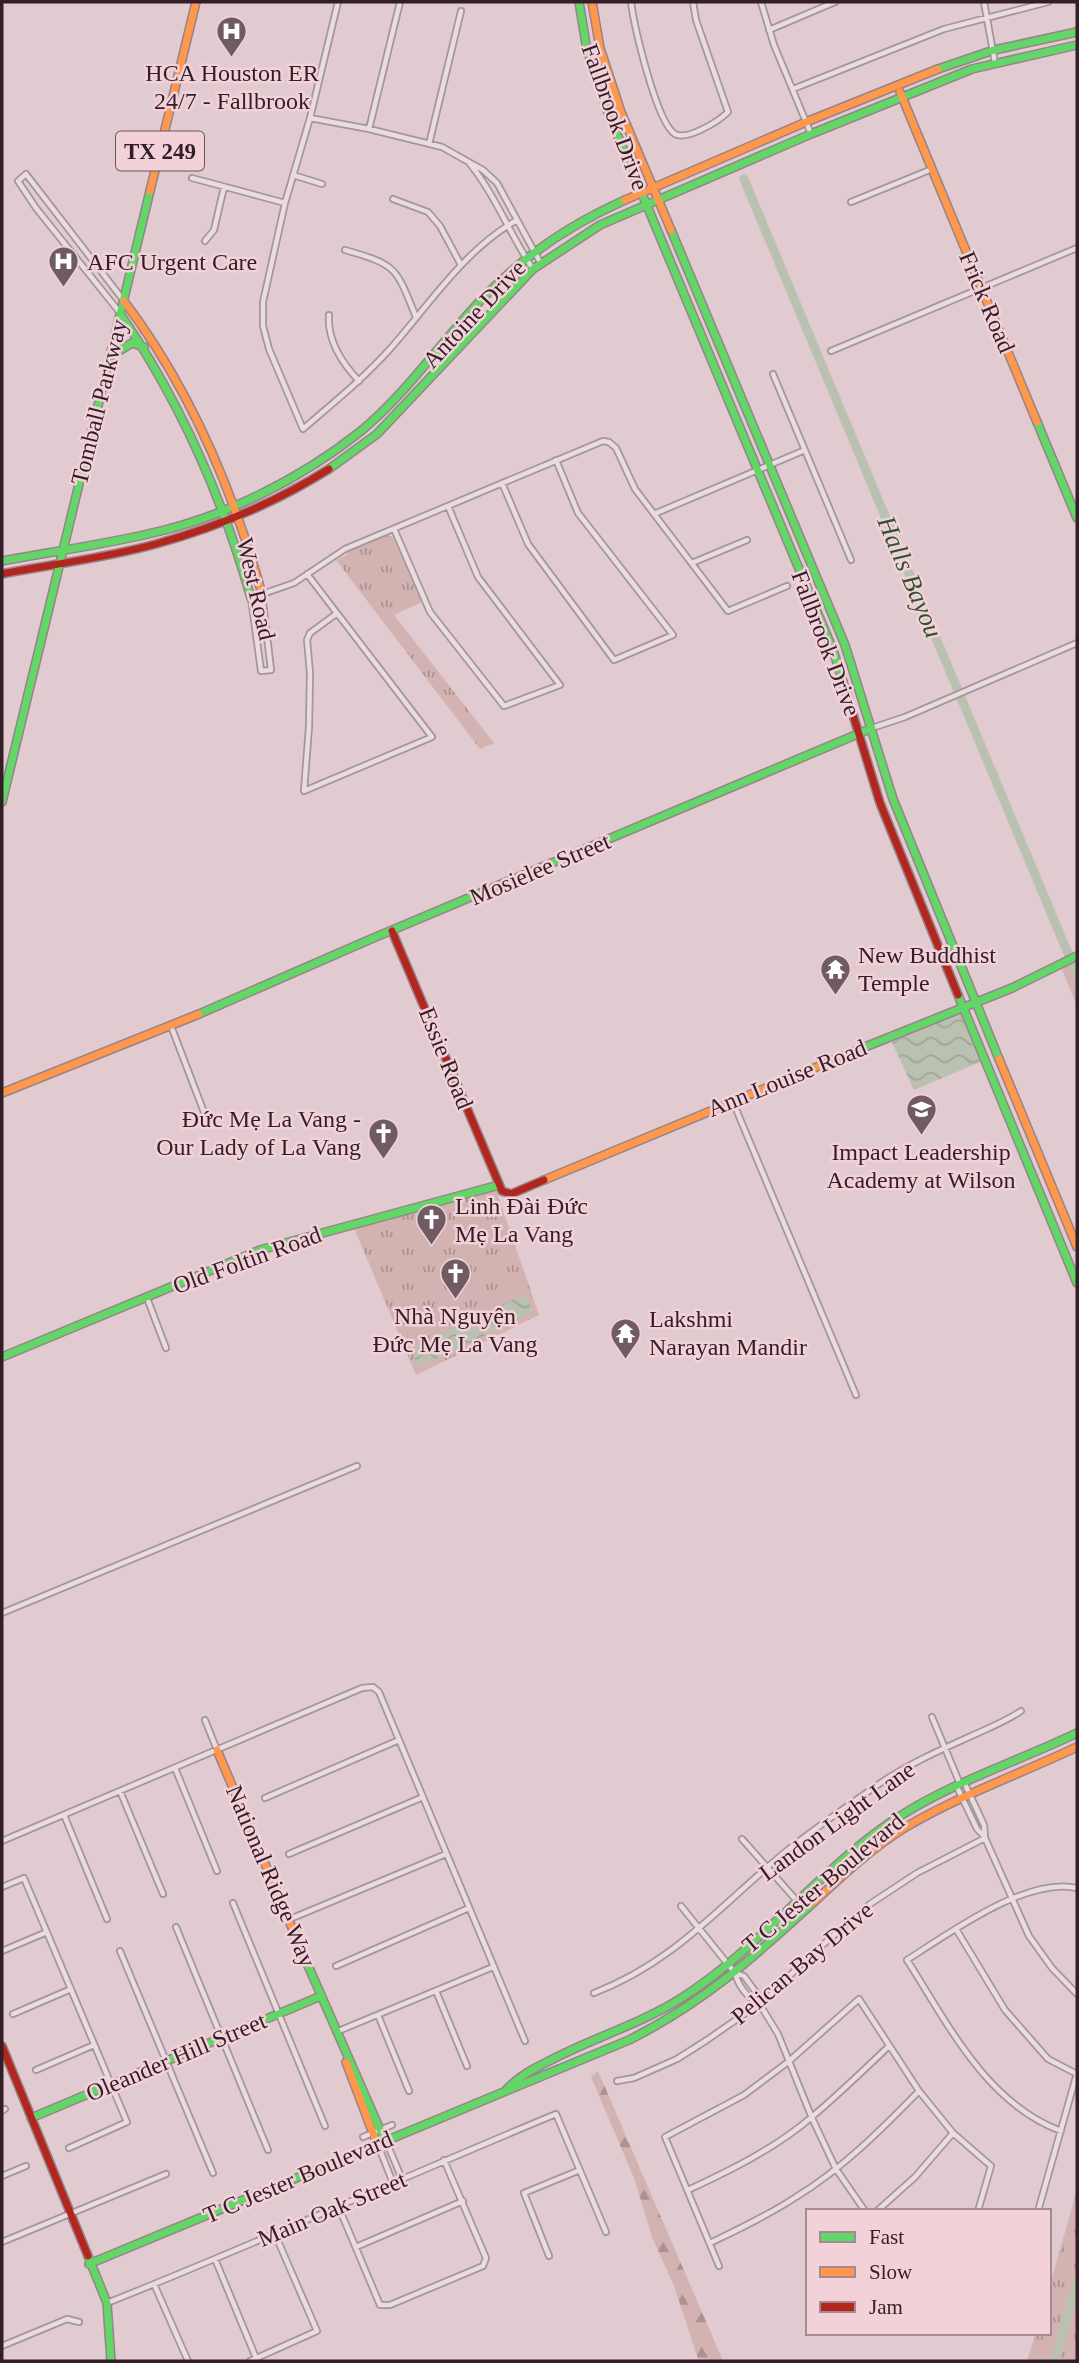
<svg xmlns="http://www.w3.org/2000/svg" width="1079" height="2363" font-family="'Times New Roman',serif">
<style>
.grass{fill:url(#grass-tufts)}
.forest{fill:url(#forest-firs)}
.water{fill:url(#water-waves)}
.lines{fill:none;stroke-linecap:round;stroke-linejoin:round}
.river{stroke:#bac1b1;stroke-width:9}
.street-casing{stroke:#a6959a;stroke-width:8}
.fast-casing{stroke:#96848a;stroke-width:10}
.slow-casing{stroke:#96848a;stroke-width:10}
.jam-casing{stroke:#96848a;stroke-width:10}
.street{stroke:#e9dcdf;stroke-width:4.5}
.fast{stroke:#63d668;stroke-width:7}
.slow{stroke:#ff974d;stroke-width:7}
.jam{stroke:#b3261e;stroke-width:7}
.labels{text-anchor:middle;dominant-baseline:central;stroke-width:5;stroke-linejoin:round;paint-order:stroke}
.shield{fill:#f2d1d9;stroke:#6c545d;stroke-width:2}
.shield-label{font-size:23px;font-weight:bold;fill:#331e28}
.poi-label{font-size:24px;fill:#331e28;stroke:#f2d1d9;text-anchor:start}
.street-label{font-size:24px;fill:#331e28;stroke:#f2d1d9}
.water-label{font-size:26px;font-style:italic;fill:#2f522e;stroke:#f2d1d9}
</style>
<defs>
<pattern id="grass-tufts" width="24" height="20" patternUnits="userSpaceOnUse" patternTransform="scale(1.75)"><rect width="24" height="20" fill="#d3b3b1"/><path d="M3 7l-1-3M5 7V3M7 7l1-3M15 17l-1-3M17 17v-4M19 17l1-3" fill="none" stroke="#ac9190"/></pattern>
<pattern id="forest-firs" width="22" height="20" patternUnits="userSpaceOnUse" patternTransform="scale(1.75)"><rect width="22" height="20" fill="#d3b3b1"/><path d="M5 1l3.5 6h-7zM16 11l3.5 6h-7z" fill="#ac9190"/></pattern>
<pattern id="water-waves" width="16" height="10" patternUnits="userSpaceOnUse" patternTransform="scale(1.75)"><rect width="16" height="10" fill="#bac1b1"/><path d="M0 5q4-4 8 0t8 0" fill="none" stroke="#a0a598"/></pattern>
</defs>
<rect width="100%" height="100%" fill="#e1cbd0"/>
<path class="grass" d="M388,535L394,538L422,602L394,615L494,743L480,749L336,560L347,555L346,552Z
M1077,960V1006L1061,967Z
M496,1190L539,1315L416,1375L354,1228Z
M1077,2190V2361H1027L1036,2333H1049V2288Z"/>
<path class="forest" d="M598,2071L723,2361L698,2359L674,2286L652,2237L634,2178L591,2077Z"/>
<path class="water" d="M960,1013L980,1062L914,1090L892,1042Z
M526,1295L532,1310L529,1314L423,1365L418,1366L411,1350L416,1346L496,1307Z"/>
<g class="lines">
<path class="river" d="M744,179L1077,975
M1055,2361L1077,2282"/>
<defs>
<path id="street" d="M338,2L310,118L285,203L263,302V326L269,349L303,429C333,403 363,379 390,349C429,305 464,250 517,220
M631,2C634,25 656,122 675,134C687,141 719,121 728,112L696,20L693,2
M761,2L774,45L811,134
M984,2L995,63
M769,30L835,2
M793,89L944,29L1048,2
M310,118L369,129L442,147L483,170L497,183L540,262
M369,129L400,2
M429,144L461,11
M470,164C496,196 510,235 533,269
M293,175L322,184
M192,178L285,203
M393,199L428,212L440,226L461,265
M851,202L932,169
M205,241L214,230L224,187
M345,250C398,265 396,268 416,317
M121,314L36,208L18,181L26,174L124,301
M329,315C327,341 342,363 359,381
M831,351L1077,248
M773,374L851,560
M502,483L528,544L614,660L673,635L578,513L556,460
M654,514L805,450
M394,529L430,612L504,706L560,685L478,577L448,506
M692,563L747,540
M307,574L432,737L304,791L309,727L310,673L307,640L310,633L336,614
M262,594L271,670L261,671L251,598L294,583L345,549L603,441L609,442L616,448L635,489L728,611L787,586
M872,728L905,717L1077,643
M171,1026L207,1120
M733,1102L856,1395
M147,1298L166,1348
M2,1613L357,1466
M932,1717L960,1784
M205,1720L217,1750
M175,1768L217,1871
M964,1782L984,1825L985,1838L1029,1936L1052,1968L1077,1994
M956,1785L977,1829L985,1837
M120,1791L163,1894
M265,1798L399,1740
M64,1815L107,1919
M742,1839L805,1910
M2,1841L362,1688L373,1687L379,1692L525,2041
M289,1854L423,1797
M2,1887L24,1878L127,2122L69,2148
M233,1903L325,2126
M681,1906L735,1973C738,1985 747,1998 759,2003
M290,1919L446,1854
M176,1927L268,2150
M956,1929L1005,2010L1048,2059L1077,2074
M2,1951L47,1932
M120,1951L213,2173
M336,1966L469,1908
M736,1973L744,1976L758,1995L759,2003L778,2034L812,2118L836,2169L865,2211
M436,1991L467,2066
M594,1993C677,1961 722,1903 789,1849C818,1826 849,1805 879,1784C907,1765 938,1751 969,1737C986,1729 1005,1722 1021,1711
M13,2014L71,1989
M378,2015L409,2091
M336,2032L493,1967
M36,2070L94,2045
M617,2081L634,2078L677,2059L707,2040L770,1996L804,1961L870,1904L917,1873L985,1838
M2,2111L5,2109
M1061,2131C986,2103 948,2024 907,1960C948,1934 1027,1876 1077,1888
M363,2137L392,2125
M386,2141L402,2179
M378,2145L393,2183
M2,2176L26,2166
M688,2190C731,2170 776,2148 813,2116C839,2094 864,2070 889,2046
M339,2208L380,2305H390L483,2266L486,2258L444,2160
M877,2211L915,2177L953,2133
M1038,2211L1077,2073
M2,2242L166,2174
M710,2243C739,2229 769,2215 796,2197C842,2169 881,2130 919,2091
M356,2247L463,2201
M549,2256L524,2193L580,2170
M215,2259L256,2358
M719,2266L665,2137L744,2095L788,2062L859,1999L919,2091L953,2133L991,2166L978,2211
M154,2284L188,2361
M107,2303C258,2243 406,2176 556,2114L606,2232
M2,2346L67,2319L79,2322
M250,2361L317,2331L275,2234"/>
<path id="fast" d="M579,2L587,50L609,115L833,650L843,682
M938,69L994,50L1077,32
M671,230L845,645L893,799L999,1059
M121,315C181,403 222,496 251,598
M111,356L132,343L144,347
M1037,422L1077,518
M329,469L377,434L533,269L600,225L811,134L972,69L1077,45
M2,561C51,552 100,545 148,534C223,518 301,479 361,431C407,393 441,342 482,299C523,256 571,224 625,200
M2,802L150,191
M958,995L1077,1283
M199,1014L371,939L872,728
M860,1049L1012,988L1077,956
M2,1357L260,1250L499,1185
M303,1954L385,2141
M507,2089C519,2076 535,2068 551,2060C593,2038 640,2024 680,1999C758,1950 815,1874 891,1822C948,1783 1015,1763 1077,1733
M31,2118L321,1996
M88,2256L107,2303L111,2361
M89,2264L629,2040C703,2003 754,1957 814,1902"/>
<path id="slow" d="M592,2L600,48L621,112L671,230
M900,92L1037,422
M150,191L196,2
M625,200L806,122L938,69
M124,301C189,387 233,490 262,594
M999,1059L1077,1247
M2,1093L199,1014
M544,1180L860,1049
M217,1750L303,1954
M814,1902C843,1875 873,1847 906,1827C960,1795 1020,1774 1077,1747
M346,2062L377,2144"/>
<path id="jam" d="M2,574C53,564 106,558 156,544C217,527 275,503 329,469
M843,682L880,803L958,995
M392,931L502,1191L511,1194L544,1180
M2,2046L88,2256"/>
</defs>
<use href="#street" class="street-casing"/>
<use href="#fast" class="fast-casing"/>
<use href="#slow" class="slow-casing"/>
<use href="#jam" class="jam-casing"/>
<use href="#street" class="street"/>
<use href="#fast" class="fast"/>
<use href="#slow" class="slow"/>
<use href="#jam" class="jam"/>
</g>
<defs>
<symbol id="hospital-pin" viewBox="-11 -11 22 30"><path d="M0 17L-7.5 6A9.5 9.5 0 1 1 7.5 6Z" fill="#705b63" stroke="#f2d1d9"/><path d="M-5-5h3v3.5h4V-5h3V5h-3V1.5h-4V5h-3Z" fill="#fff"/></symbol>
<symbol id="temple-pin" viewBox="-11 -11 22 30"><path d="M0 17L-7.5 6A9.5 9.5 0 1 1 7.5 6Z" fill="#705b63" stroke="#f2d1d9"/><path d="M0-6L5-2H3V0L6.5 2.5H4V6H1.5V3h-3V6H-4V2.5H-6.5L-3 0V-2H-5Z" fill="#fff"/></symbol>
<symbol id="school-pin" viewBox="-11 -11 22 30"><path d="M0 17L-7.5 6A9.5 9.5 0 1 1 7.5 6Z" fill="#705b63" stroke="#f2d1d9"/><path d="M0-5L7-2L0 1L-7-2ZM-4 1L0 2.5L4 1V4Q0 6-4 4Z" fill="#fff"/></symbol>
<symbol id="church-pin" viewBox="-11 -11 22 30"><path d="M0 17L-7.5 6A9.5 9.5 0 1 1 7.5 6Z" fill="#705b63" stroke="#f2d1d9"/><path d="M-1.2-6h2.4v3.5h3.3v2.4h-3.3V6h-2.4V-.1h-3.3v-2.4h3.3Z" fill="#fff"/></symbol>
</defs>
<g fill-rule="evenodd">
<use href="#hospital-pin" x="214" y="14" width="35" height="47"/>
<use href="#hospital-pin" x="46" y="244" width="35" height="47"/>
<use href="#temple-pin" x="818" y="952" width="35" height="47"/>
<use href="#school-pin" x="904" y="1092" width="35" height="47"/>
<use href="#church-pin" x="366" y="1116" width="35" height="47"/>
<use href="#church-pin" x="414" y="1202" width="35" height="47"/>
<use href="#church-pin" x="438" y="1256" width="35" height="47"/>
<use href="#temple-pin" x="608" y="1316" width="35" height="47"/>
</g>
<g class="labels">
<rect class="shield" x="116" y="131.5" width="88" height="39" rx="5"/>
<g class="shield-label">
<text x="160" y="151">TX 249</text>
</g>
<g class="poi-label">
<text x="232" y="73" text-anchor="middle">HCA Houston ER<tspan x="232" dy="28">24/7 - Fallbrook</tspan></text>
<text x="87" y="262">AFC Urgent Care</text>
<text x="858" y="955">New Buddhist<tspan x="858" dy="28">Temple</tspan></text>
<text x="361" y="1119" text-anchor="end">Đức Mẹ La Vang -<tspan x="361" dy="28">Our Lady of La Vang</tspan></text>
<text x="921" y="1152" text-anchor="middle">Impact Leadership<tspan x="921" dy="28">Academy at Wilson</tspan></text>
<text x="455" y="1206">Linh Đài Đức<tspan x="455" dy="28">Mẹ La Vang</tspan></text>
<text x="455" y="1316" text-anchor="middle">Nhà Nguyện<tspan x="455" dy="28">Đức Mẹ La Vang</tspan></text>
<text x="649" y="1319">Lakshmi<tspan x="649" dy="28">Narayan Mandir</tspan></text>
</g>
<g class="street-label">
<text transform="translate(615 117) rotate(70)">Fallbrook Drive</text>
<text transform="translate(987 302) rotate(67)">Frick Road</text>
<text transform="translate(474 314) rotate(-47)">Antoine Drive</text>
<text transform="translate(99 402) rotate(-76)">Tomball Parkway</text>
<text transform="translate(256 589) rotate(77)">West Road</text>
<text transform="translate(826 643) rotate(69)">Fallbrook Drive</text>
<text transform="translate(540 869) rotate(-23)">Mosielee Street</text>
<text transform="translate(446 1058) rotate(68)">Essie Road</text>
<text transform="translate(787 1078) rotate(-22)">Ann Louise Road</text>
<text transform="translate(247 1260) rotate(-20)">Old Foltin Road</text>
<text transform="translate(837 1821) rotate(-36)">Landon Light Lane</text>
<text transform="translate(271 1876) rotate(67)">National Ridge Way</text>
<text transform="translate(823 1883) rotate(-40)">T C Jester Boulevard</text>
<text transform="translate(802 1963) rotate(-40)">Pelican Bay Drive</text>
<text transform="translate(176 2057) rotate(-23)">Oleander Hill Street</text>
<text transform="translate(298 2177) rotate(-23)">T C Jester Boulevard</text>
<text transform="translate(332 2209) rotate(-23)">Main Oak Street</text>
</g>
<g class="water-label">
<text transform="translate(910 577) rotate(67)">Halls Bayou</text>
</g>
</g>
<rect width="1079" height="2363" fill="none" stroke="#331e28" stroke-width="7"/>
<rect x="806" y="2209" width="245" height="126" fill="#f2d1d9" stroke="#a68992" stroke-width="2"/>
<rect x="820" y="2232" width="35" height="10" fill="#63d668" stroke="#a68992" stroke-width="2"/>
<text x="869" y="2244" font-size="21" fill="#331e28">Fast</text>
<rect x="820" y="2267" width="35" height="10" fill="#ff974d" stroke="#a68992" stroke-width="2"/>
<text x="869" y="2279" font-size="21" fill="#331e28">Slow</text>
<rect x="820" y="2302" width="35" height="10" fill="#b3261e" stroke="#a68992" stroke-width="2"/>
<text x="869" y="2314" font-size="21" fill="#331e28">Jam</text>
</svg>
